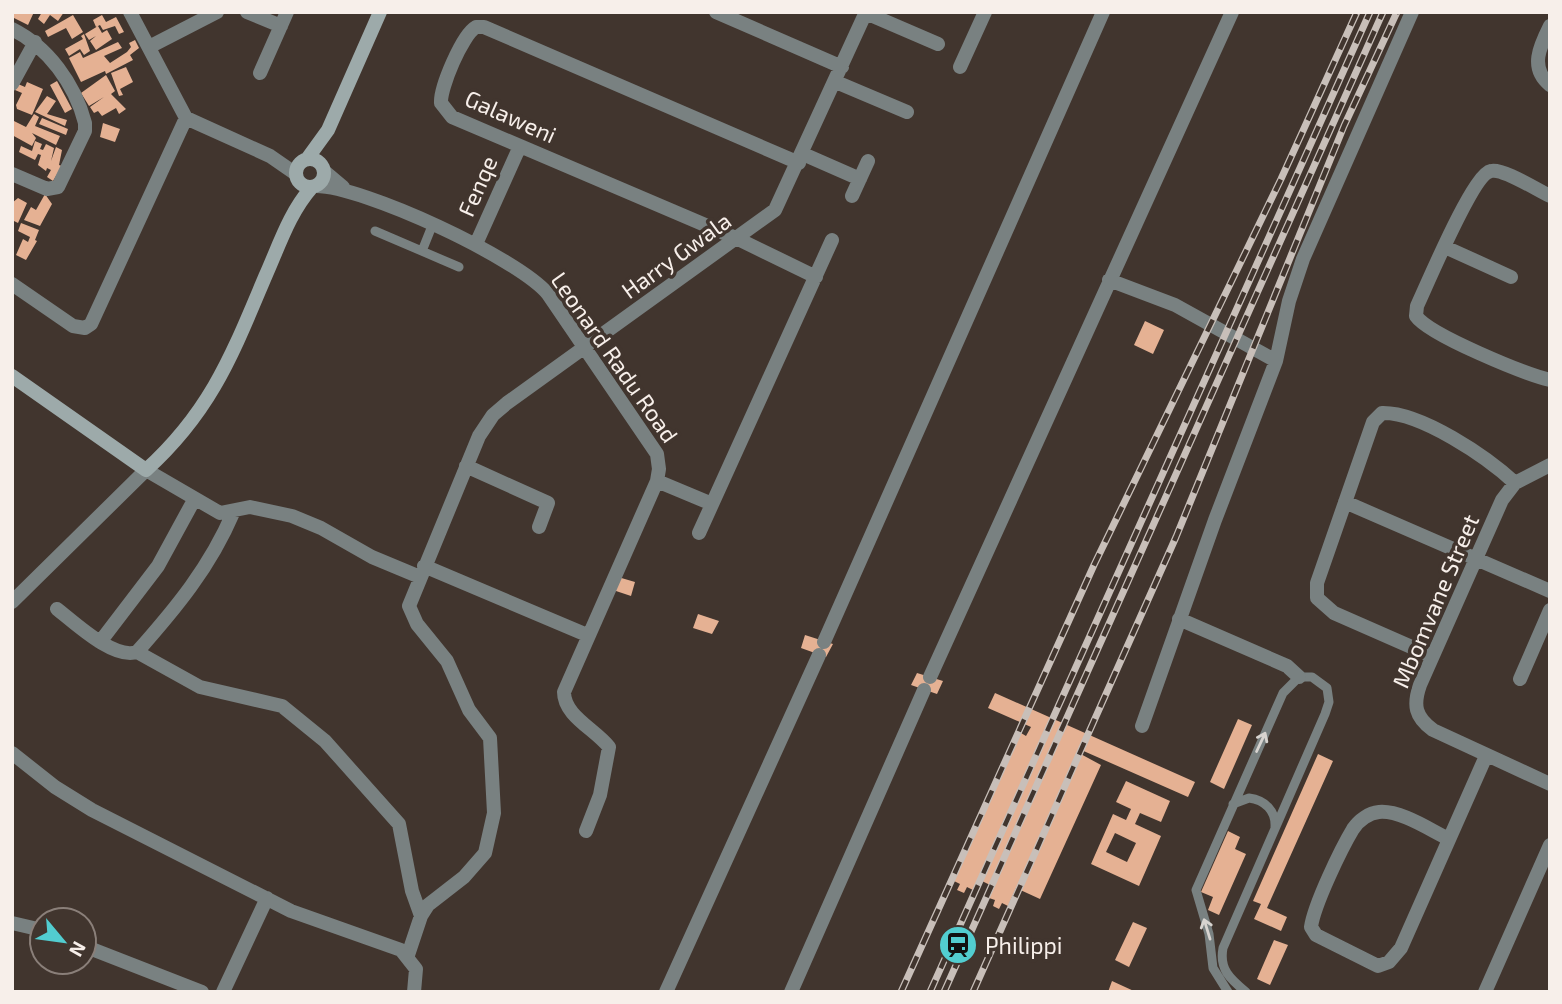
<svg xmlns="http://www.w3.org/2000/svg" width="1562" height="1004" font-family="'Exo 2',sans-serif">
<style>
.building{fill:#e5b193;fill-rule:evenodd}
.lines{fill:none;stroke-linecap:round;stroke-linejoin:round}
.lane{stroke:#798181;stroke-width:9}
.street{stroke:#798181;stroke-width:14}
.secondary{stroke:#9daaaa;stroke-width:14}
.rail-casing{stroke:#c8bfb9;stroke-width:7}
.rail{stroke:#41352e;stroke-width:4.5;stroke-dasharray:13;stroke-linecap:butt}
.oneway{stroke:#d8d4d0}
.labels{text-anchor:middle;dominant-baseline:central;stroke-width:7;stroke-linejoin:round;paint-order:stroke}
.street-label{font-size:23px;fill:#f7efea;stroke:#41352e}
.poi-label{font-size:23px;fill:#f7efea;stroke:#41352e;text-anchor:start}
</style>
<rect width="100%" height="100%" fill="#41352e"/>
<path class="building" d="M12,12H34L28,25L12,17Z
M42,12H64L58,21L50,15L44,24L38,19Z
M73,15L83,32L72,39L66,28L48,37L45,31Z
M102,15L106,22L116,17L124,32L119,34L115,26L103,30L100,25L96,27L93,20Z
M98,26L102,33L107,30L112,39L96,50L90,41L96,36L89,40L85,34Z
M84,34L90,51L84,55L80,49L69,56L65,49L83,39L81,36Z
M135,40L139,48L130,55L133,60L106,74L105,71L81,82L69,58L80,52L83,58L118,42L122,48L104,56L110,63L127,52L131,47L129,43Z
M126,67L133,82L120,89L123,95L119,96L111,73Z
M106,75L115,91L111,94L126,109L119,114L116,108L102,116L98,111L94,113L90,107L104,97L89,106L81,93Z
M57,81L72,109L65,113L50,85Z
M27,82L43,89L32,115L17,109L16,105L22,93L15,90L18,84L25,87Z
M47,96L56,101L47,114L67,120L65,126L35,112Z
M34,114L39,117L35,126L60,136L56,145L32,133L36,138L32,146L12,135L14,121L26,127Z
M42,118L68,129L66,135L39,124Z
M103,123L120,129L115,142L100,137Z
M35,141L42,144L40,149L43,150L46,144L54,148L51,161L56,147L62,150L59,165L62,166L53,181L47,177L51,170L47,168L46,171L38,165L41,155L38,154L35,160L19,152L21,146L32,151Z
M45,194L52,204L40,226L24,220L31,207L36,210Z
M18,198L27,203L18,223L12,220V203Z
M21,223L39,230L35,240L37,241L26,260L16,255L23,239L28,242L30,237L18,231Z
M1145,321L1164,330L1153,354L1134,345Z
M618,577L635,582L631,596L613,590Z
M698,614L719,621L712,634L693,628Z
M805,635L833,644L826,657L801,648Z
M917,673L943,681L937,694L911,685Z
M995,693L1195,782L1188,797L1079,749L1077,752L1101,765L1040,899L1016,888L1008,906L1002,903L999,909L993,906L995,900L989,898L994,887L978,879L973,890L967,887L964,893L957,890L960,884L954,881L1021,733L1026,736L1031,727L988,708Z
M1238,719L1252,725L1224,789L1210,782Z
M1318,754L1333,761L1267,908L1287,917L1281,931L1254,919L1261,904L1253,901Z
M1126,781L1170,801L1161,822L1140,813L1135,824L1161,836L1139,886L1091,864L1113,814L1126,820L1131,809L1116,802ZM1115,833L1136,843L1127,862L1106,852Z
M1228,831L1240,837L1235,849L1246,854L1219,915L1208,910L1213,897L1201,892Z
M1133,922L1147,928L1129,967L1115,960Z
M1274,940L1288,945L1270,985L1257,979Z
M1112,981L1136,992H1108Z"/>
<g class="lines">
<path class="lane" d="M375,231L459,267
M422,251L432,226
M1233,804L1249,798C1265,800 1276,811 1275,827
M1228,992L1213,968L1209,934L1196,890L1283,693L1299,677H1312L1327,688L1329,702L1325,714L1223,948C1219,969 1230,979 1246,992"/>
<path class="street" d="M130,12L186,118L270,156L296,174
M247,12L281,26
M716,12L842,67
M866,13L938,44
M1550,26C1540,46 1529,68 1550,85
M12,29C48,47 75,84 85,123V131L58,187L47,189L12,174
M149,47L217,12
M960,67L985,12
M260,73L287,12
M836,82L907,112
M12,84L35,42
M803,154L860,179
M799,163L484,27H476C462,35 440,88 441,103L452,117L738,239L816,277
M324,171L343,187
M316,186C363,186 518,258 548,294L657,454L659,469L657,481L564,692C564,716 595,729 609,747L600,795L586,831
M852,196L868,161
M1550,196C1537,190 1503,168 1491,171C1473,174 1427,285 1417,306L1416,316C1429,335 1525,374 1550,380
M476,244L520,146
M1445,247L1511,277
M1109,280L1175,305L1276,361
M12,284L73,326L85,328L91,324L186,118
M1550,465L1515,483L1502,500L1420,685C1413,705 1415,717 1433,730L1550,784
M466,466L548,503L539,527
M657,481L712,504
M1345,502L1550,591
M699,533L832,240
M424,566L587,635
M12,602L146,470L220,513L250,507L292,516L321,528L372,557L420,577
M57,609C75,623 114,660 137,652C176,608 210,567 233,513
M1179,619L1287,666L1299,677
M100,642L158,566L194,500
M824,642L1103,12
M137,652L200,687L282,706L325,741L399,824L412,891L421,916
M1432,656L1334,613L1317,598V583L1373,422L1382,413C1421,412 1487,457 1515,483
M930,677L1232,12
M1520,679L1550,610
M1142,726L1215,520L1276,361L1289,301L1303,259L1412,12
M12,753L55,787L92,810L291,911L401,950L416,969L414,992
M1449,839C1430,830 1401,810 1379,812C1369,813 1359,820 1353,829C1341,849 1314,905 1311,927L1316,935L1378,966L1389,962L1401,948L1486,756
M12,923L42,930
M84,946L202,992
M408,955L421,916L428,905L464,877L485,853L494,813L490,738L469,710L447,661L417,624L409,606L479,436L493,415L507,403L775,210L866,12
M223,992L267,898
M666,992L819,655
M791,992L924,690
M1485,992L1550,845"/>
<path class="secondary" d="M296 173a14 14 0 1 1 28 0a14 14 0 1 1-28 0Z
M307,159L328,130L380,12
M12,376L146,470C211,411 232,355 265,277C279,246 289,213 312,187"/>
<defs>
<path id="rail" d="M901,992L1094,565L1281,179L1357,12
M930,992L1370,12
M944,992L1383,12
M973,992L1176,537L1344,126L1397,12"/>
</defs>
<use href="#rail" class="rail-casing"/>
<use href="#rail" class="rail"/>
</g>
<defs><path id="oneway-shaft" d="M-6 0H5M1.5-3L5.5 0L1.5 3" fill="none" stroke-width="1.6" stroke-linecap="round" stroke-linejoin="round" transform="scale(1.75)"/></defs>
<g class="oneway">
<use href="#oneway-shaft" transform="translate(1261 742) rotate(-65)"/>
<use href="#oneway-shaft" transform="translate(1207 929) rotate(-107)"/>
</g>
<defs>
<symbol id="station-disc" viewBox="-11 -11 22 22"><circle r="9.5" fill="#52cdd0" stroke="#41352e"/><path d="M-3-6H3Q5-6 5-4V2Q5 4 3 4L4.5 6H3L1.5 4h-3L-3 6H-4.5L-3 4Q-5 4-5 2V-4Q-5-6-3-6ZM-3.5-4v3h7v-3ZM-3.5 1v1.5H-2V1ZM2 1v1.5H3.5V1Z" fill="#111"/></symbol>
</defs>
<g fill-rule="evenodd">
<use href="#station-disc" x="936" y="923" width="44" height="44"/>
</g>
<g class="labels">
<g class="street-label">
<text transform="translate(511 116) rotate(24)">Galaweni</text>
<text transform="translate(477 186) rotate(-66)">Fenqe</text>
<text transform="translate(676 255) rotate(-36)">Harry Gwala</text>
<text transform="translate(615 357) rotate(55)">Leonard Radu Road</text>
<text transform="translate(1435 601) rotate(-67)">Mbomvane Street</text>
</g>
<g class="poi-label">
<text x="985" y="945">Philippi</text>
</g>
</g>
<rect width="1562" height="1004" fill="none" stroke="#f7efea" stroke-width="28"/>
<g transform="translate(63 941) rotate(119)"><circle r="33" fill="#41352e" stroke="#8a7f79" stroke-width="2"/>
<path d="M0-5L12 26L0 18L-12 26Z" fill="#52cdd0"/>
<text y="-10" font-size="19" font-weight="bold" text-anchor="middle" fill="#f7efea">N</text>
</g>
</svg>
